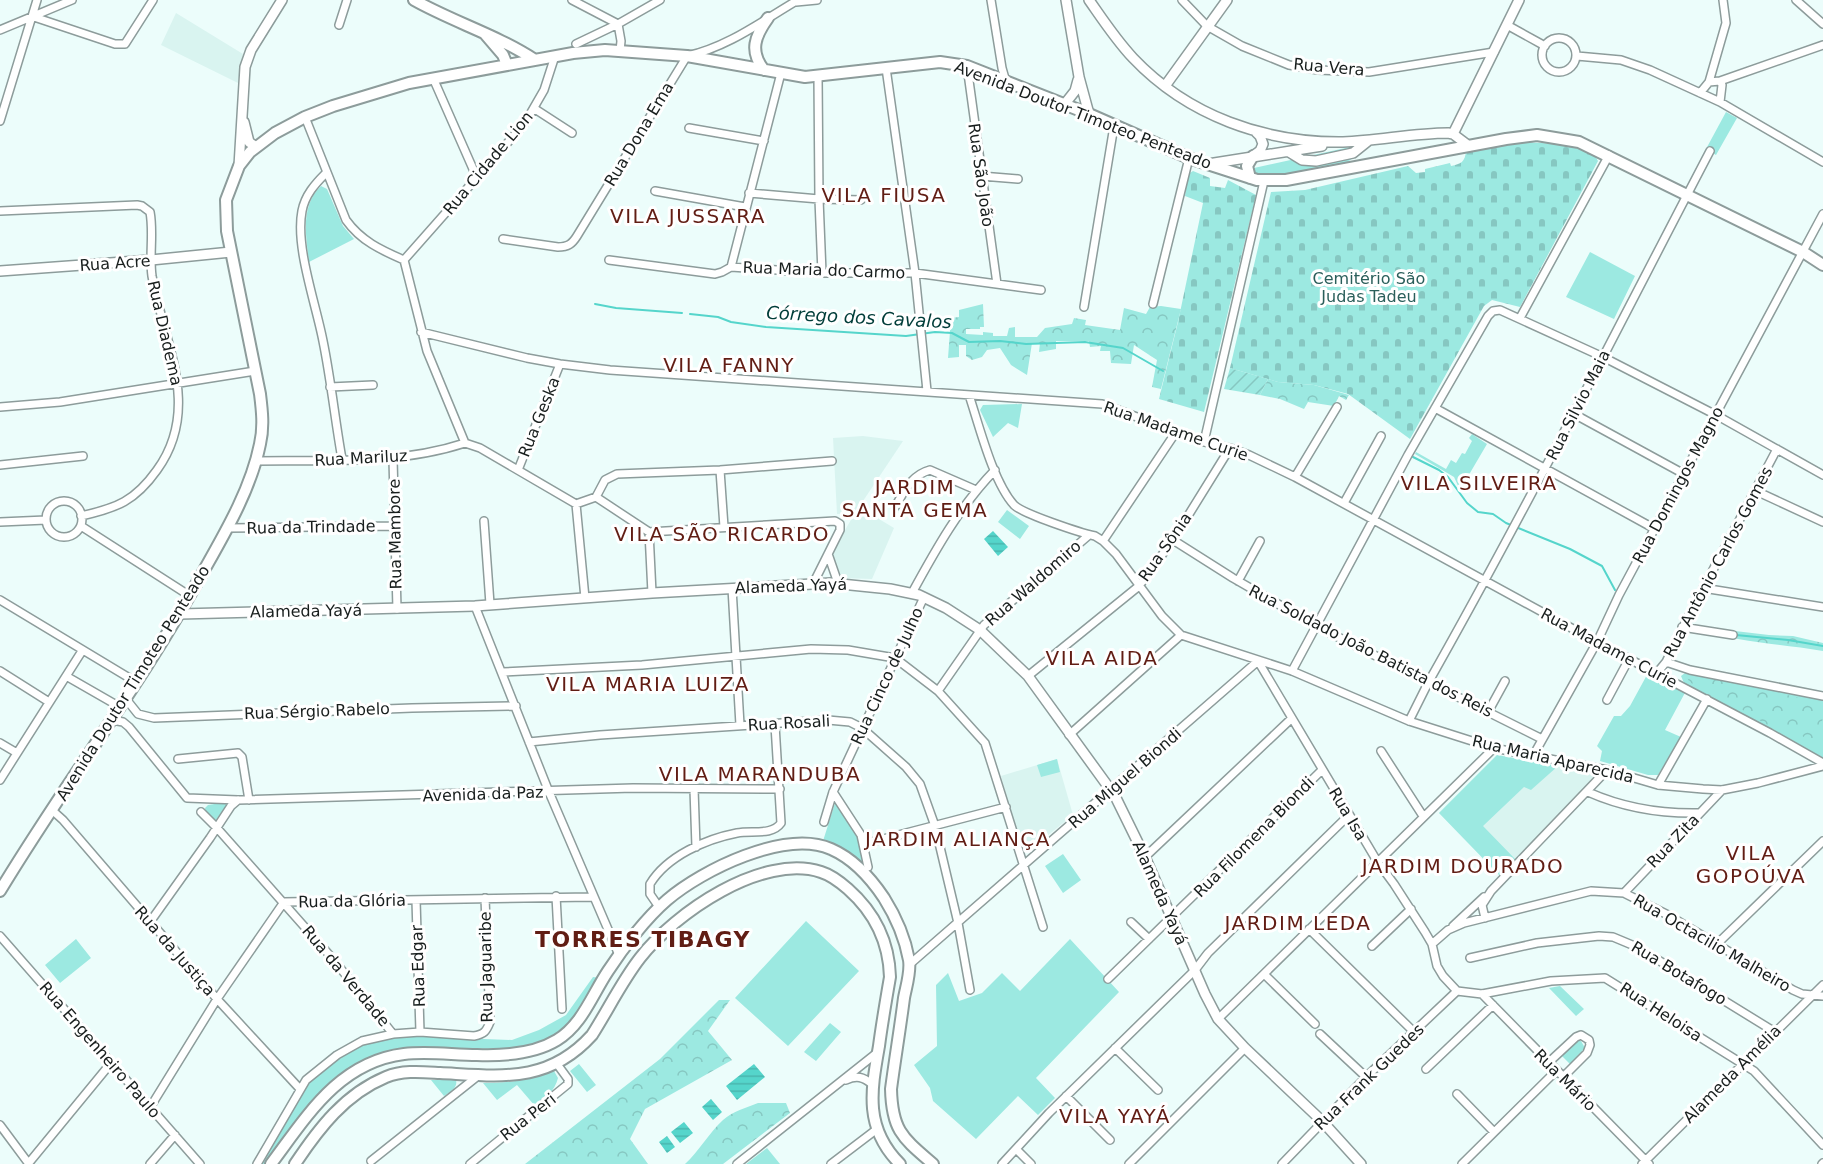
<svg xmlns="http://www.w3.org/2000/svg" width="1823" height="1164" font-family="'DejaVu Sans',sans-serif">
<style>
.built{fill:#d9f4f0}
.green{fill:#9ce9e1}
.forest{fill:url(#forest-crowns)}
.cemetery{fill:url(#cemetery-stones)}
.garden{fill:url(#garden-furrows)}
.water{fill:url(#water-rules)}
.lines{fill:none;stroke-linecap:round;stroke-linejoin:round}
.stream{stroke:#55d5cb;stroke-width:2}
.minor-casing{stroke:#8d9c9b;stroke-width:10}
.tertiary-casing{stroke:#8d9c9b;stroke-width:12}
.secondary-casing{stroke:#8d9c9b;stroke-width:14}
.minor{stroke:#fff;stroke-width:7}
.tertiary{stroke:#fff;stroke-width:9}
.secondary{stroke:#fff;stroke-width:10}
.labels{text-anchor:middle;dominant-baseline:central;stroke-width:6;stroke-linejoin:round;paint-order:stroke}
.street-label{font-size:16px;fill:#181e1d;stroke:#fff}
.park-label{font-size:16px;fill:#2a5f5b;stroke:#fff}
.water-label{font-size:18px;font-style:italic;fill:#003d39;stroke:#fff}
.quarter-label{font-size:20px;letter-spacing:1.5px;fill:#611d14;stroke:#fff}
.district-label{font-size:22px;font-weight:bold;letter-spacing:1.5px;fill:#611d14;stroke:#fff}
</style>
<defs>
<pattern id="forest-crowns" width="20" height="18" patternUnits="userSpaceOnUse" patternTransform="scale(1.5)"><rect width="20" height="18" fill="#9ce9e1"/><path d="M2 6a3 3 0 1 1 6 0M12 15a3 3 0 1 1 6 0" fill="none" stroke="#86c7c1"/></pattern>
<pattern id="cemetery-stones" width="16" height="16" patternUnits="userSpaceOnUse" patternTransform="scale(1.5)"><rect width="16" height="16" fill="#9ce9e1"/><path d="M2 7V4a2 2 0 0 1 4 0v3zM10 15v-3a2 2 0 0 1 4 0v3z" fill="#86c7c1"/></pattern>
<pattern id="garden-furrows" width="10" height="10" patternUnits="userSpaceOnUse" patternTransform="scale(1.5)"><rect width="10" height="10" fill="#9ce9e1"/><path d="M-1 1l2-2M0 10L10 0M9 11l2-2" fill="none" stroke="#86c7c1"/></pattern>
<pattern id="water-rules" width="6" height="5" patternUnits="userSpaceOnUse" patternTransform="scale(1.5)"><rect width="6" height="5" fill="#55d5cb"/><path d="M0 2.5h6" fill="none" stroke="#49b6ae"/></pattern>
</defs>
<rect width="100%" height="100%" fill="#ecfdfb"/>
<path class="built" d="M176,13L243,54L238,83L161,45Z
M863,436L903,441L859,507L894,528L872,579L840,578L831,554L855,513L837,514L833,438Z
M1497,755L1587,771L1595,773L1596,778L1501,877L1439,813Z
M1057,759L1073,815L1026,853L1022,852L1001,776Z"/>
<path class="green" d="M1726,112L1737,118L1716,155L1706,149Z
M1350,147L1356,151L1354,157L1345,164L1284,176L1257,175L1254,172V168Z
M321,186L327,189L343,226L354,239L309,262C306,236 300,206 321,186Z
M1590,252L1635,276L1614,319L1566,297Z
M1022,404L1018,428L1008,423L993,437L980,410L983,405Z
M1472,434L1487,444L1460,490L1454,477L1415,454L1416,452L1446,469L1451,460L1456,463L1462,453L1465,454L1472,441L1469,438Z
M1007,510L1029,526L1020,539L998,522Z
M1648,673L1687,689L1665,730L1681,737L1658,775H1648L1600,761L1602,751L1597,746L1614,716H1621L1630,706Z
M1685,673L1823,698V759L1684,683L1681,676Z
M1497,755L1558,766L1531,790L1524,787L1483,826L1517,861L1501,877L1439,813Z
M1057,759L1060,772L1041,777L1037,765Z
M836,800L861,841L863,870L843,850L823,841Z
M227,802V805L216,820C209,817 206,815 205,808L208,805Z
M1063,854L1081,880L1063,893L1045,866Z
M806,921L859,971L788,1046L735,998Z
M76,939L91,958L60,983L45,965Z
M1070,939L1119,992L1036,1078L1055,1098L1038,1115L1018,1096L976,1139L933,1101L930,1088L914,1065L937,1046L936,985L948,973L959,1001L982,993L1002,973L1020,991Z
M593,977L602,978L570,1029L526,1051L406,1052L348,1074L270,1164H261L307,1085L326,1067L356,1048L382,1039L405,1036L512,1040L539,1030L566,1015Z
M1560,986L1584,1009L1576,1016L1549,988Z
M830,1023L841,1032L816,1061L804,1052Z
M1574,1041H1581L1585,1048L1570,1064L1561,1055Z
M579,1064L596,1085L587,1092L570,1071Z
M554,1071L558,1078C555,1091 545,1098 535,1106L517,1085L497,1100L483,1083C508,1083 532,1080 554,1071Z
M431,1080H456C458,1088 450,1092 444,1096Z
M767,1148L780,1164H746Z"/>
<path class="forest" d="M983,304L984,327H980V329H966V334L983,335V332L993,333V336H1007L1009,328L1015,327V337H1037L1045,328L1072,324L1074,318L1086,320L1085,325L1120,330L1124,308L1146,314L1150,307L1161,306L1181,309L1161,389L1152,387L1157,360L1134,345L1131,364L1111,363L1110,351H1100L1101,346L1090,347L1089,341H1056V349L1039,352L1040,343H1032L1027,375L1011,365L1000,348L987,350L982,357L972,360L966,356V345H959V357L948,358L951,318L959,317V310Z
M1268,379L1278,382L1314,385L1349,395L1346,400L1339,396L1334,406L1308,402L1304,409L1280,399L1260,395Z
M1735,631L1769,635L1793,636L1823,643V651C1795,646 1766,644 1738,639L1733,638Z
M1691,674L1823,703C1823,721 1823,732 1811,742L1798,733L1769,726L1730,702L1689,682L1687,676Z
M719,1000H730L708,1031L732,1060L645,1109L630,1139L648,1164H525L660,1059Z
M758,1103H786L790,1113L723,1164H685C699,1151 709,1133 723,1120C733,1111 746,1108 758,1103Z"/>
<path class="cemetery" d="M1522,142L1559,144L1593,152L1598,161L1520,307L1492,300L1484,306L1410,439L1348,394L1314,385L1278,382L1230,368L1271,192L1305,190L1408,166L1416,173L1425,172V169L1450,163L1451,166C1461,164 1465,162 1466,151Z
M1193,171L1210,178V186L1225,188L1228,180L1256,195L1204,412L1159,399L1178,322L1203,203L1185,196L1188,174Z"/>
<path class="garden" d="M1230,368L1268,379L1260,395L1224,389Z"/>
<path class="water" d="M993,531L1008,547L998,556L984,539Z
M754,1064L765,1077L737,1100L726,1086Z
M711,1099L722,1112L713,1120L702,1107Z
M684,1122L693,1133L680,1143L671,1132Z
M667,1136L675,1147L667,1153L659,1142Z"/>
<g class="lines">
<path class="stream" d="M595,304L616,308L682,313
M690,314L718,317L731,322L766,327L906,336L935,332L952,333L969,342L1000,341L1026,344L1085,342L1123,348L1163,371
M1413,457L1439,470L1448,477L1467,503L1478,512L1493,514L1506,523L1570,549L1602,566L1615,590
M1736,635L1788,640L1823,646"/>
<defs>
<path id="minor" d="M572,0L618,24
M991,0L1002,68L1006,82
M1182,0L1207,26L1242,46L1289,65L1318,70L1369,72L1494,52
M1796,0L1823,24
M796,2L817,0
M34,17L115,44H125L153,0
M618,24L621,41L620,51
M339,25L347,0
M1507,25L1545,46
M0,30L72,0
M1542 55a17 17 0 1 1 34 0a17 17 0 1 1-34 0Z
M576,44L618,24L660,0
M1577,56L1621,60L1650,70L1720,102L1823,162
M967,66L997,284
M886,68L915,273L927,391
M818,76L819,199L822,273
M433,78L477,178
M1720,81L1823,45
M1709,82L1726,23L1723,0
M1700,93L1709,82L1720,81L1722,85L1720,102
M535,109L572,133
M305,117L346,220C361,241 381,250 404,260
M0,121L37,0
M689,128L764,141
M326,173C315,184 305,195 302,211C295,247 316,304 323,341C331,380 335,420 342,459
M981,176L1018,179
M655,191L745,207
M749,193L819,199L861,200
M0,211L137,205L142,206L150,212C154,233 149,255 152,276C164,343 202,408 157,470C135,501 117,508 81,516
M503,239L558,247C568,247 572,244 577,236L687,56C728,47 762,21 798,0
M404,260L427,351L465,443L480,448L576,504
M404,260L525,123L544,90L555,56
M609,260L715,274L722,272L731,267L822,273H915L1041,290
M731,267L781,73
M1153,304L1189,158
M1084,307L1114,126
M1520,318L1609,155
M421,332L527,358L560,364L610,370L1102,404L1204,442L1230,448L1249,455L1295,477L1597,642L1770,733L1823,763
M330,387L373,385
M969,395C979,425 993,482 1014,505C1023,514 1081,533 1095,536L1103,541L1116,554L1162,616L1181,635L1292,671L1409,721L1494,748L1607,770L1658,785L1703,789L1722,790L1758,783L1823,766
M0,407L60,402L255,371
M1435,408L1655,529
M1574,414L1684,474
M1204,442L1264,181
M393,459L397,609
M256,461C325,460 398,465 465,443
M0,465L83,456
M518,470L560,364
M720,470L724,527
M1295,477L1337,407
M1756,491L1823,522
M596,497L649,532L835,521L840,524V530L813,584
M46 519a18 18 0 1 1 36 0a18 18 0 1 1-36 0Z
M1344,503L1381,436
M576,504L596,497L605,480L617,474L720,470L832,461
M576,504L585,598
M895,507C904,492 911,475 930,470L976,490
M484,521L490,604
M0,522L46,520
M81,526L190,596
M227,528L394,526
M649,532L652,593
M1173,540L1233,578L1316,626L1542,739
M1103,541L1176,432
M828,554L838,583
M1238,581L1260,541
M732,588L740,725
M1703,588L1823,607
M912,593C936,549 960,506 995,470
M0,600L136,682
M475,606L549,792L619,955
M1682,627L1733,635
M1666,662L1690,670L1823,696
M0,671L49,702
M1292,671L1408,455L1488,316L1493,311L1500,310L1603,357L1716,415L1823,475
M503,672L642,665L811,649L848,650L895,658L938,691L985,743L1043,927
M1657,673L1666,662L1688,617L1777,449
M66,676L120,707
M1028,676L1139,586L1173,540L1230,448
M938,691L984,625L1089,535
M126,699L138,714L154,718L412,708L516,706
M1607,700L1629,659
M1488,712L1505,681
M112,720L123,722L129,727L187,798L238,800L633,788L780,789
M1409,721L1428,683C1527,508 1617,329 1710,151
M1069,735L1181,635
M529,742L600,735L828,720L850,722L862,728L906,767L920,784L935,826L958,923L970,990
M0,743L17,753
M1381,751L1423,816
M1533,756L1597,642L1619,595L1823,214
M178,759L238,753L242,757L249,800
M0,780L82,651
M1658,785L1707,699
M694,789L696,847
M833,792L861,835L868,867
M1588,792C1624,808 1660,814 1700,813
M53,811L63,820L217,999L300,1089
M201,812L217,828L333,959L393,1034
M824,822L833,792L924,597
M864,844L1006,807
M1145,857L1291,719
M1624,893L1722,790
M556,896L562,1009
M416,900L420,1032
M284,902L592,897
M659,907L650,894V884C667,856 706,839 737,833C751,830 772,836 781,823L775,725
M1485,918L1482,905L1491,891L1607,770
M150,922L210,838L231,806L238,800
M1131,922L1149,939
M1453,926L1484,897
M1309,929L1414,1032
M0,936L200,1164
M1432,944L1448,930L1464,923L1591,891L1624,893L1668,915L1793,990L1802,994L1823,996
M1717,944L1823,841
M1372,946L1411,909
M1470,958L1537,943L1599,936L1613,937L1637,947L1775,1032
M910,964L1258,661L1377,861L1394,884L1425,932L1432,944L1437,966L1443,976L1457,991L1482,994L1551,981L1605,978L1754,1071L1823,1145
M1264,974L1315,1024
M1108,979L1322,770
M1482,994L1649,1164
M1218,1019L1494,748
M1320,1034L1366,1077
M1115,1048L1158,1090
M1548,1063L1576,1037L1581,1035L1589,1040L1590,1045L1587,1053L1563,1077
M1426,1069L1493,1005
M846,1080C857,1075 863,1077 872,1084
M1457,1094L1494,1132
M1066,1096L1110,1140
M151,1106L217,999L284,902
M0,1125L29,1164
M1016,1149L1031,1164
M371,1161L479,1075
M28,1164L111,1063
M150,1164L175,1135
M257,1164L306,1080L337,1055L362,1041L393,1034L420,1032L474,1036C484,1034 486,1032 490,1022L485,898
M470,1164L568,1084V1079L557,1064
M737,1164L878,1052
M831,1164L877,1129
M1002,1164L1049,1113L1195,970L1208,953L1349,815
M1129,1164L1245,1048
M1282,1164L1366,1077L1457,991
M1462,1164L1556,1071
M1642,1164L1823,985
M1822,1164L1823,1163"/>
<path id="tertiary" d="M1066,0L1079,77L1089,114
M1089,0C1103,20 1116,40 1133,58C1188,116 1265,143 1343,142C1378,141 1413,133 1448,133L1453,134L1469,146
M1165,86L1227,0
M1064,105L1075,91L1078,80
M244,122L249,142L256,147
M1453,134L1519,0
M1289,152L1302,160L1316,161L1353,153L1368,141
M1253,156L1260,151L1263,144L1260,136L1256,132
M1208,164L1322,146
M239,166L245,67L251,50L282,0
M0,271L151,260L231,252
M180,614L475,606L652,593L831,583L890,589L919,595L946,608L980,630L1028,676L1115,796L1145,857L1205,994L1218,1019L1245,1048L1322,1121L1361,1164"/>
<path id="secondary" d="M414,0C453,22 497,35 535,60
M485,34L503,55L507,65
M764,70C749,51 755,36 768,18
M1250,178L1247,166L1253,156
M0,891C65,783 142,683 203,572C225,533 251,489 260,444C264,427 262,410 260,394L227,231L226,200L239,166L250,152L275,133L305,117L333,106L409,83L573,53L605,50L687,56L805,77L940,62L967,66L1089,114L1189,158L1257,180H1286L1506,139L1537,135L1579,142L1803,252L1823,265
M271,1164C307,1116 339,1062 404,1054C428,1051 454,1055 477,1055C503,1056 534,1054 557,1040C582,1025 592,995 608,971C623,948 646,918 667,900C702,870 785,829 831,849C854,859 870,877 884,898C896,917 905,938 909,960C911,972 906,987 904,998C900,1029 895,1059 891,1089C892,1131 903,1138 933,1164
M295,1164C319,1128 345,1094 386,1077C403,1070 422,1072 440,1073C500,1076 548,1084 592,1035C608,1010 622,981 640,958C675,913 762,853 821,872C831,875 840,882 848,889C874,912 889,941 890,977C886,1000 882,1023 879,1046C871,1091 864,1128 900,1164"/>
</defs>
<use href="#minor" class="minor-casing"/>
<use href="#tertiary" class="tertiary-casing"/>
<use href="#secondary" class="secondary-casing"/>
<use href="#minor" class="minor"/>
<use href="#tertiary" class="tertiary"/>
<use href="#secondary" class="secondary"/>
</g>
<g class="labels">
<g class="street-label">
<text transform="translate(1329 67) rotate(5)">Rua Vera</text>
<text transform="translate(1083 115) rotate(21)">Avenida Doutor Timoteo Penteado</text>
<text transform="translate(639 134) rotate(-59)">Rua Dona Ema</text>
<text transform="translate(488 163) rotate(-50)">Rua Cidade Lion</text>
<text transform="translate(981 175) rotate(82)">Rua São João</text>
<text transform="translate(115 263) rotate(-4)">Rua Acre</text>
<text transform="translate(824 270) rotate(2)">Rua Maria do Carmo</text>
<text transform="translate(165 333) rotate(77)">Rua Diadema</text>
<text transform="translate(1578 405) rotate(-63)">Rua Silvio Maia</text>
<text transform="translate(539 417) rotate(-68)">Rua Geska</text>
<text transform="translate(1176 431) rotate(19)">Rua Madame Curie</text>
<text transform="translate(361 458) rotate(-3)">Rua Mariluz</text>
<text transform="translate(1678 485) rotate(-62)">Rua Domingos Magno</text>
<text transform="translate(311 527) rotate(-1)">Rua da Trindade</text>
<text transform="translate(395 534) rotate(-91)">Rua Mambore</text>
<text transform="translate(1165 547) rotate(-55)">Rua Sônia</text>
<text transform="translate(1718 562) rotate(-62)">Rua Antônio Carlos Gomes</text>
<text transform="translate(1033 583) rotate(-41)">Rua Waldomiro</text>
<text transform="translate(791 586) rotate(-2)">Alameda Yayá</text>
<text transform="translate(306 611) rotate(-1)">Alameda Yayá</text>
<text transform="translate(1609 648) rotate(28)">Rua Madame Curie</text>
<text transform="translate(1371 651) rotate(27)">Rua Soldado João Batista dos Reis</text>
<text transform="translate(887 676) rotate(-65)">Rua Cinco de Julho</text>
<text transform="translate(133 683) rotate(-58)">Avenida Doutor Timoteo Penteado</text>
<text transform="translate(317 711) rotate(-2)">Rua Sérgio Rabelo</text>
<text transform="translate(789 723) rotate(-3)">Rua Rosali</text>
<text transform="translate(1553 759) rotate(13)">Rua Maria Aparecida</text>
<text transform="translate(1125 778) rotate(-41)">Rua Miguel Biondi</text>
<text transform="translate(483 794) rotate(-2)">Avenida da Paz</text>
<text transform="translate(1348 814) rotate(59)">Rua Isa</text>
<text transform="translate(1254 837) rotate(-45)">Rua Filomena Biondi</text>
<text transform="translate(1673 841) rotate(-46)">Rua Zita</text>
<text transform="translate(1160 893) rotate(66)">Alameda Yayá</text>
<text transform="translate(352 901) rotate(-1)">Rua da Glória</text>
<text transform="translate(1712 943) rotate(30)">Rua Octacilio Malheiro</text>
<text transform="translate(175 951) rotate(49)">Rua da Justiça</text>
<text transform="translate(418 966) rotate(-92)">Rua Edgar</text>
<text transform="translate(486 967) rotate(-91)">Rua Jaguaribe</text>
<text transform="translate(1679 973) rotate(31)">Rua Botafogo</text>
<text transform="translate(346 976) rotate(50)">Rua da Verdade</text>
<text transform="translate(1661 1012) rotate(33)">Rua Heloisa</text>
<text transform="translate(100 1050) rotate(49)">Rua Engenheiro Paulo</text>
<text transform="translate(1732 1074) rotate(-45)">Alameda Amélia</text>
<text transform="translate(1369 1077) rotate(-44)">Rua Frank Guedes</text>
<text transform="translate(1565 1080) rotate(45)">Rua Mário</text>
<text transform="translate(528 1117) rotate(-38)">Rua Peri</text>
</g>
<g class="park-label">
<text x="1369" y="278">Cemitério São<tspan x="1369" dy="18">Judas Tadeu</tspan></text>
</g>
<g class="water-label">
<text transform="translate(859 317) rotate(3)">Córrego dos Cavalos</text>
</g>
<g class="quarter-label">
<text x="884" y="195">VILA FIUSA</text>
<text x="688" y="216">VILA JUSSARA</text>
<text x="729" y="365">VILA FANNY</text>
<text x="1479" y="483">VILA SILVEIRA</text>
<text x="915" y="487">JARDIM<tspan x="915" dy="23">SANTA GEMA</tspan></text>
<text x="722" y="534">VILA SÃO RICARDO</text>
<text x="1102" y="658">VILA AIDA</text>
<text x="648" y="684">VILA MARIA LUIZA</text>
<text x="760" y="774">VILA MARANDUBA</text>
<text x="958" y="839">JARDIM ALIANÇA</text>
<text x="1751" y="853">VILA<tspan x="1751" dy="23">GOPOÚVA</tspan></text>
<text x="1463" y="866">JARDIM DOURADO</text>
<text x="1298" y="923">JARDIM LEDA</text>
<text x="1115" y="1116">VILA YAYÁ</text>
</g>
<g class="district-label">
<text x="643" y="939">TORRES TIBAGY</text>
</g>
</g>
</svg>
